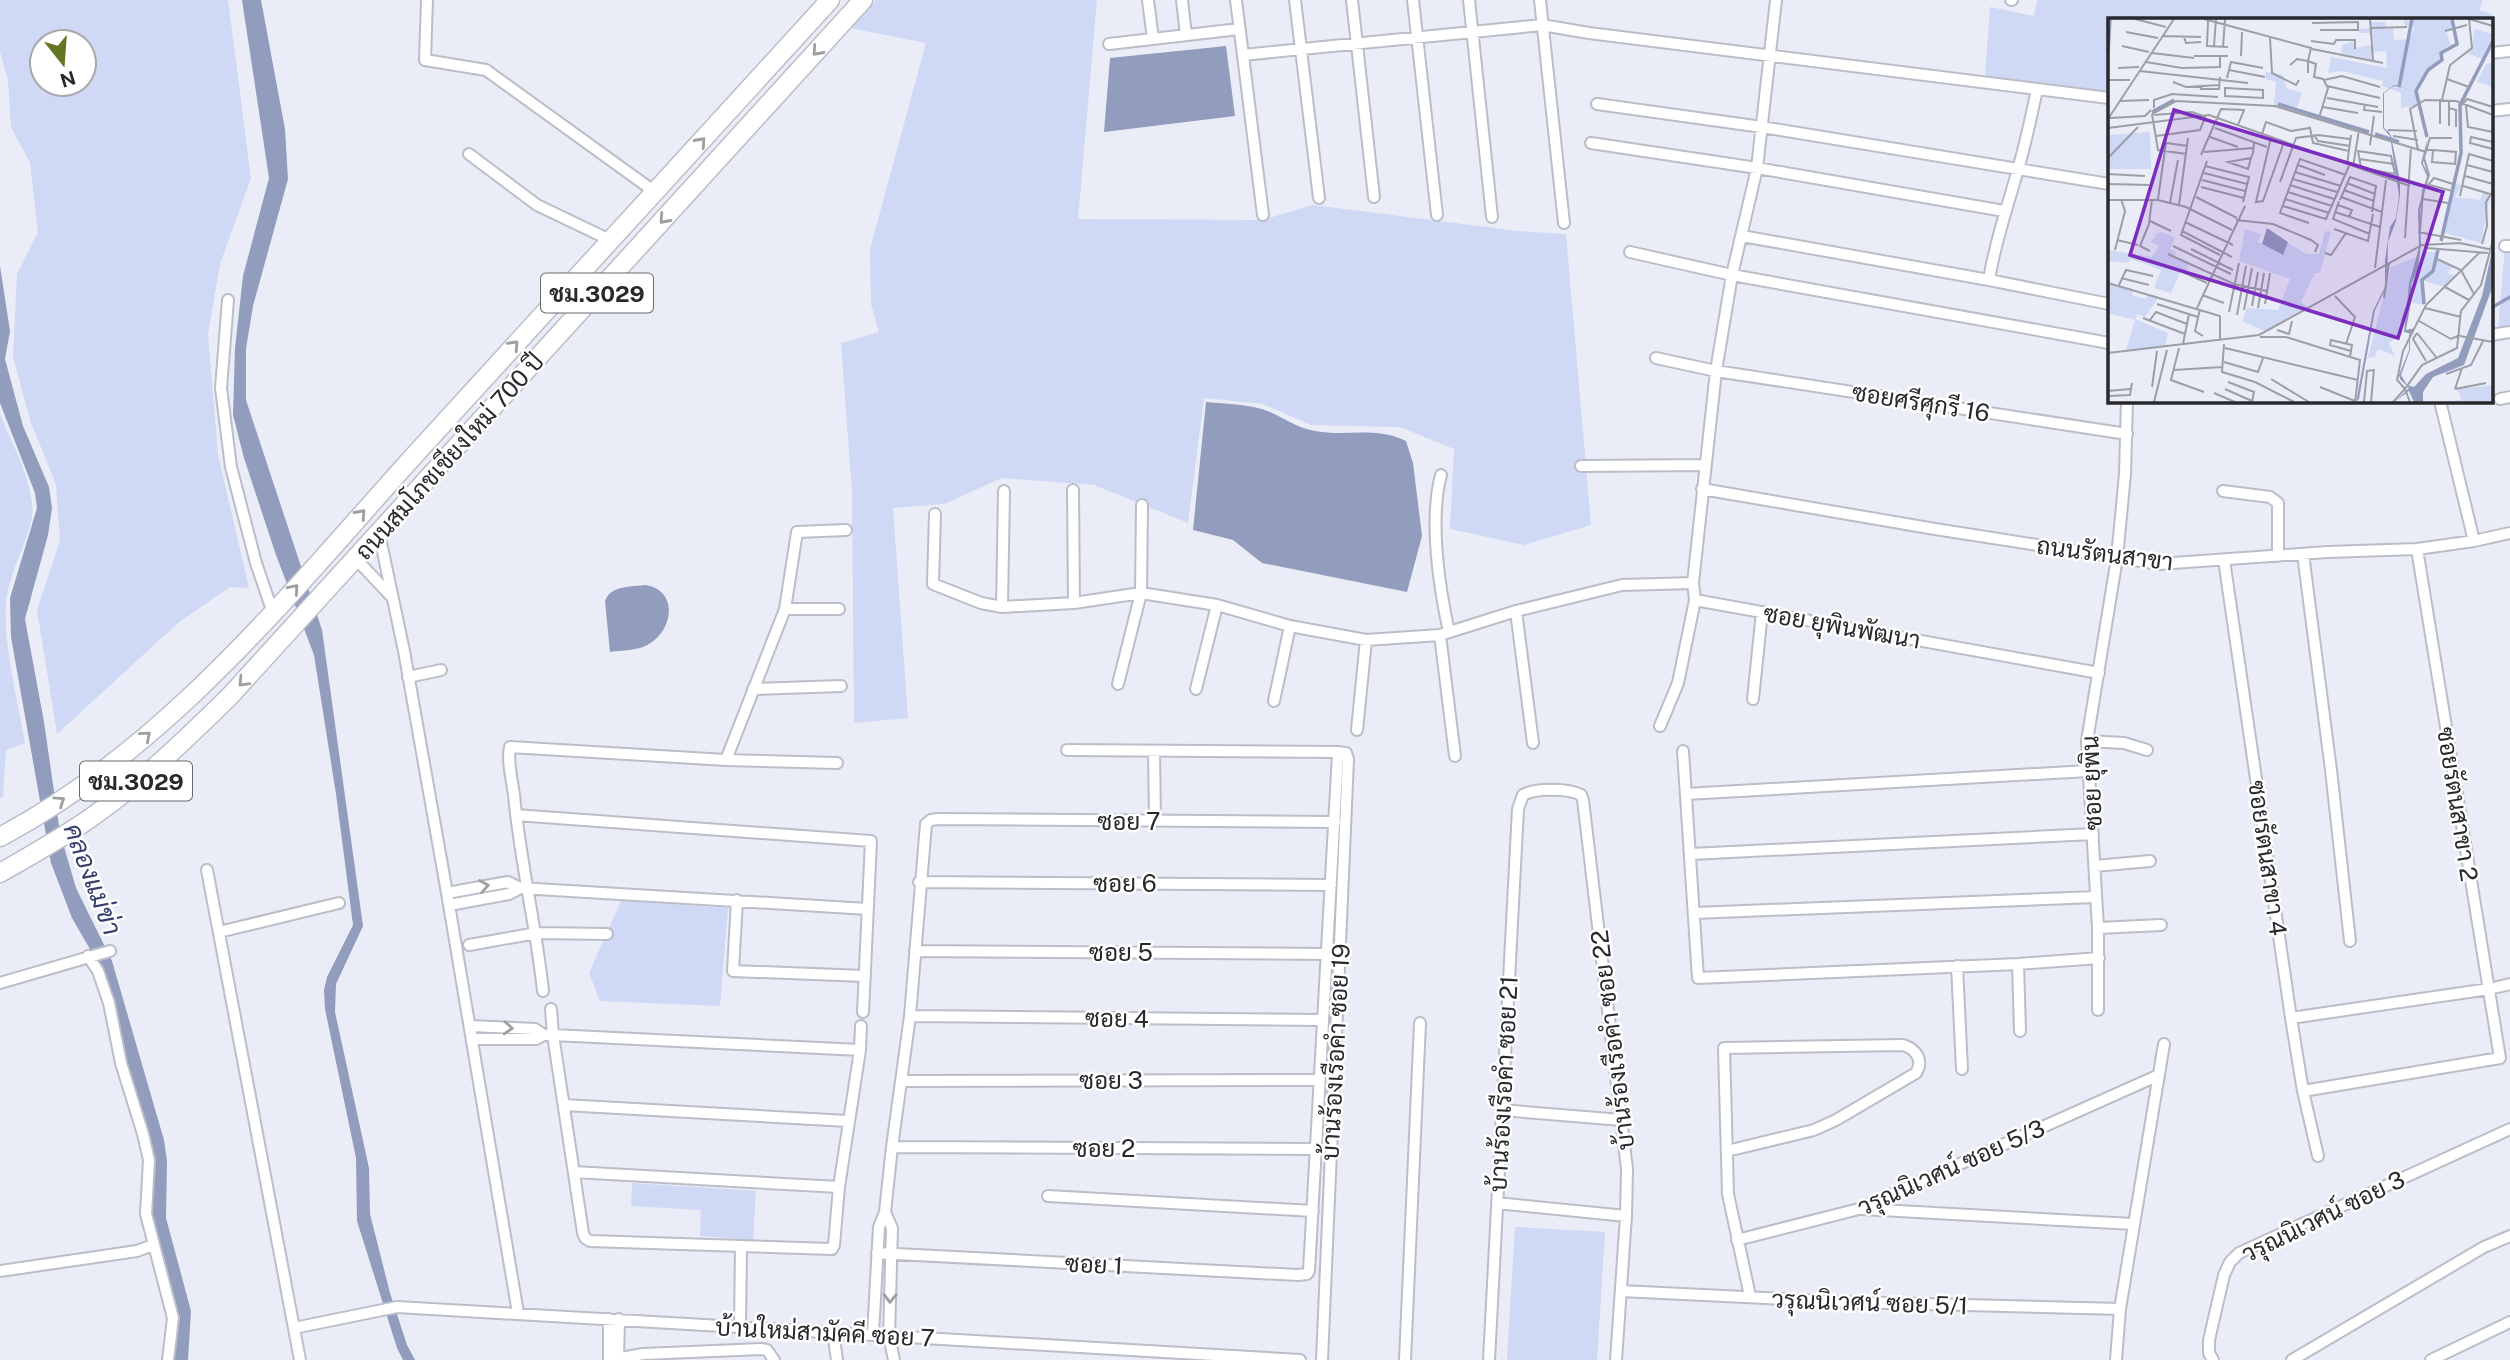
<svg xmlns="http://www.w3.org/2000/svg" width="2510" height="1360" font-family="'Public Sans',Sarabun,sans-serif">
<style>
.green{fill:#cfd8f4;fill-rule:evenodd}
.water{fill:#929cbc}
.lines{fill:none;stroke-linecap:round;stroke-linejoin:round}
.stream{stroke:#929cbc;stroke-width:3.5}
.street-casing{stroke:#bbbec8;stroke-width:14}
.primary-casing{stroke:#bbbec8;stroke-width:21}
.street{stroke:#fff;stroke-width:10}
.primary{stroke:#fff;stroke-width:18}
.oneway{stroke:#9e9fa0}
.labels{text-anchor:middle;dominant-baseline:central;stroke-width:5;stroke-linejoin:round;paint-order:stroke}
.shield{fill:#fff;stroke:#68696c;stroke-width:2}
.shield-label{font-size:23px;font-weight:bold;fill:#28292d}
.street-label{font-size:24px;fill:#28292d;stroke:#fff}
.water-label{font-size:26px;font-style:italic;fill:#343f6c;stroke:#fff}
.inset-river{fill:none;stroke:#929cbc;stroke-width:3.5}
.inset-road{fill:none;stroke:#9c9fa6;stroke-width:2}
.view{fill:#7b2cbf;fill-opacity:0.15;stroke:#7b2cbf;stroke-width:3.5}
.inset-edge{fill:none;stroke:#28292d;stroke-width:3.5}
</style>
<rect width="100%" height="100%" fill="#eaedf7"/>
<path class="green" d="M0,0H228L251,178L220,264L208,334L218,455L249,588L230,587L179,622L57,734L37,610L60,541L56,484L31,423L13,357L17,274L38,232L30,163L11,127L8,80L0,52ZM42,42H84V84H42Z
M876,0H1097L1078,219L1262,220L1313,205L1518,231L1566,234L1591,525L1524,545L1450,529L1454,449L1400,427L1311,425L1263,404L1204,398L1188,523L1094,485L1002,478L944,504L893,508L908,718L854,723L852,492L841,343L879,332L871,304L870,249L926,43L850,28Z
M2037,0H2483L2479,10L2492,14L2491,19H2109V92L1985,76L1990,7L2034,16Z
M2505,246H2510V327L2498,329Z
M0,414C11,441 36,488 32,516C27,545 9,571 6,604C3,645 18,701 25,743L6,750L3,797L0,798Z
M621,901L728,908L720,1006L600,1001L589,973Z
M632,1183L756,1191L753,1240L700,1236L701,1210L631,1206Z
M1515,1227L1605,1232L1597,1360H1507Z"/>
<path class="water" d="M242,0H261L285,129L288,179L253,306L246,349V400L322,630L363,926L336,984L335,1012L369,1168L370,1214L390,1293L407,1345L415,1360H403L397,1348L357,1221L356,1158L325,1009L324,990L327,977L353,925L336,794L314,655L276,555L244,458L233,415L235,348L243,276L269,178Z
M1226,46L1235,116L1104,132L1110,58Z
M0,266L10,331L5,359L23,426L49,487L52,508L48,535L25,619L44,722L60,833L76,888L112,961L164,1140L167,1161L166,1218L191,1311L188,1360H171L176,1326L148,1213L154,1167L152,1144L134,1091L102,970L72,918L51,863L11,637L10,598L37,508L35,493L0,403Z
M1206,402C1227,404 1250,404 1270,412C1286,419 1297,428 1315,431C1347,437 1374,426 1406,441L1413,463L1422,536L1407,592L1262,563L1233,540L1193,530Z
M646,585C679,591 673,630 649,644C638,651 622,650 610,652L605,601C611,585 631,587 646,585Z"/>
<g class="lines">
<path class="stream" d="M2491,308L2510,297"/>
<defs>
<path id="street" d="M427,0L425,60L486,70L655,192
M1148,0L1153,39
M1182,0L1186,35
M1236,0L1263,215
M1295,0L1319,198
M1352,0L1374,197
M1413,0L1437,215
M1469,0L1492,217
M1540,0L1564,223
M2011,0H2012
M1109,44L1239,29
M2491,53L2510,51
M1243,55L1542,25L1589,33L2109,98
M1597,104L1762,127L2109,184
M2491,111L2510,109
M1591,143L1757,168L2004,211
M469,154L537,205L610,240
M1742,236L1989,280L2109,304
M2505,246H2510
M1630,252L1732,275L2109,343
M1989,280C1995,241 2008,206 2018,169C2026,143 2031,116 2037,90
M228,300L221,388L231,467L256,563L273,613
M2491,335L2510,332
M1656,358L1716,371L2127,434
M2500,399L2510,397
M2440,401L2474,541
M1581,466L1706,465
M1441,475C1429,520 1439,587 1449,632
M1702,489L1935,529L2159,564L2328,552L2417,549L2474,541L2510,533
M1073,490L1074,603
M2223,491L2270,497L2278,503V556
M935,514L933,584L981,603L1002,607L1074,603L1141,593L1217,605L1290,626L1366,640L1440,635L1516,611L1622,585L1693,583
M379,533L404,651L447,893L518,1313
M2303,554L2331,770L2350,941
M356,559L391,596
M2224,560L2291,1018L2303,1091L2318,1156
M1695,600L2099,673
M1002,607L1004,491
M785,609H839
M1516,611L1533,743
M1440,635L1455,756
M408,677L441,670
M1118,684L1141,593L1142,505
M753,689L841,686
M1196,689L1217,605
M1753,699L1762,612
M1274,701L1290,626
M1660,726L1678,683L1695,600L1693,583L1716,371L1732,275L1757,168L1776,0
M1357,730L1366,640
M2087,741L2124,743L2147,750
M1683,751L1698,978L2018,964L2099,958
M1154,752L1155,821
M726,760L785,609L797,532L846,530
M1686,794L2088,771
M516,815L871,841L863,1012
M1691,854L2093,834
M2095,866L2150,861
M207,870L300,1360
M919,882L1331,885
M447,893L508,882L520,888L868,909
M737,900L733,971L865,976
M449,905L509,894L520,888
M1695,913L2096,897
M2098,928L2161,925
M219,932L339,903
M469,945L537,933L607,934
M915,951L1327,954
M88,956L98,971L109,1003L121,1063L143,1134L149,1160L146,1214L173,1318L168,1360
M2018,964L2020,1031
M1957,966L1962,1069
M0,983L110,951
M543,991C536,925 520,861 514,795C512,780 507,761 510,747L726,760L837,763
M551,1009L553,1035L583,1233L585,1238L590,1241L832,1249L834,1245L839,1187L860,1050L861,1026
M2098,1010V928L2087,741L2117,558L2125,474L2127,401
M910,1016L1323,1020
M2291,1018L2489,989L2510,984
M470,1026L535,1029L544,1035
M472,1039H536L544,1035H553L860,1050
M901,1081L1320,1080
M2303,1091L2500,1058L2417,549
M564,1105L848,1121
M1501,1110L1622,1120
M892,1147L1316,1149
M1727,1151L1814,1130L1836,1120L1916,1073C1924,1060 1916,1049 1903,1045L1724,1048L1728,1194L1750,1296
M574,1172L839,1187
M1048,1196L1313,1211
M1497,1203L1626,1216
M1862,1209L2133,1224
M885,1212L892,1228L889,1336L894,1360
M1737,1240L1859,1209L2159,1075
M877,1253L1298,1275L1307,1274L1309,1271L1338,754L1337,752L1067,750
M0,1271L137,1251L153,1245
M1621,1291L1847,1302L2120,1309
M609,1319V1360
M740,1327L741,1246
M294,1328L397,1307L1300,1360
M833,1332L837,1360
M873,1334L879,1227L885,1212L892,1147L910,1016L926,824L931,820L938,819L1335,822
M618,1359L619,1319
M610,1360L643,1354L761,1349L767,1350L774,1360
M1322,1360L1348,759L1346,753L1337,752
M1405,1360L1420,1023
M1489,1360L1518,809L1523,795C1535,788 1568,788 1581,795L1583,800L1627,1169L1626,1216L1616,1360
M2116,1360L2120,1309L2164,1044
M2213,1360L2209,1353V1340L2224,1275L2230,1262L2239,1253L2510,1129
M2292,1360L2484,1247L2510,1236
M2431,1360L2510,1322"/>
<path id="primary" d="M0,837C171,746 293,589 421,448C557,298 694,149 830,0
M0,873C33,854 66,836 96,814C144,780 187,738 229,697L863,0"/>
</defs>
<use href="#street" class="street-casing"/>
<use href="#primary" class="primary-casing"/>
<use href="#street" class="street"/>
<use href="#primary" class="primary"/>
</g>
<defs><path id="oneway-chevron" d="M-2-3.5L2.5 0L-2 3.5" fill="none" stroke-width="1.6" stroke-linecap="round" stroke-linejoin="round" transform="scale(1.75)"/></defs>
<g class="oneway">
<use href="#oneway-chevron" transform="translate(817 51) rotate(132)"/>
<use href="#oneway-chevron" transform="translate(701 142) rotate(-48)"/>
<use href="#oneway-chevron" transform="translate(664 219) rotate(132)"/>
<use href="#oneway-chevron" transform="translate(514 345) rotate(-47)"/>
<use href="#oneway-chevron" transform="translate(361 514) rotate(-48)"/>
<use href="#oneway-chevron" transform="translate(294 589) rotate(-49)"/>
<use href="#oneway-chevron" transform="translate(243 682) rotate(133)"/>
<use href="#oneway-chevron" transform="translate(146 736) rotate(-41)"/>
<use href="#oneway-chevron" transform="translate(60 801) rotate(-34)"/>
<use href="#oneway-chevron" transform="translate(484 886) rotate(-10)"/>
<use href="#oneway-chevron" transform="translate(508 1028) rotate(3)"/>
<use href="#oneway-chevron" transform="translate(890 1298) rotate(91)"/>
</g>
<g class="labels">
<g class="shield">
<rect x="541" y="273.5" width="112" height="39" rx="5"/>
<rect x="80" y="761.5" width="112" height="39" rx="5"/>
</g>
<g class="shield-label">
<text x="597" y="293">ชม.3029</text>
<text x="136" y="781">ชม.3029</text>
</g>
<g class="street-label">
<text transform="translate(1921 402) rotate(9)">ซอยศรีศุกรี 16</text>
<text transform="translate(449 456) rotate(-48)">ถนนสมโภชเชียงใหม่ 700 ปี</text>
<text transform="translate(2105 553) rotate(7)">ถนนรัตนสาขา</text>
<text transform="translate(1842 626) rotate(10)">ซอย ยุพินพัฒนา</text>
<text transform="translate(2091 783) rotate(-92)">ซอย ยุพิน</text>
<text transform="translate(2458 804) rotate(81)">ซอยรัตนสาขา 2</text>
<text x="1129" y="821">ซอย 7</text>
<text transform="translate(2268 858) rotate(82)">ซอยรัตนสาขา 4</text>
<text x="1125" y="883">ซอย 6</text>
<text x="1121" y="952">ซอย 5</text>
<text transform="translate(1117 1018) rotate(1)">ซอย 4</text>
<text transform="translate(1612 1040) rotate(-97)">บ้านร้องเรือคำ ซอย 22</text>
<text transform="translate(1335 1052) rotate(-87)">บ้านร้องเรือคำ ซอย 19</text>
<text x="1111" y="1080">ซอย 3</text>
<text transform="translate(1503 1084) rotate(-87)">บ้านร้องเรือคำ ซอย 21</text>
<text x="1104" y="1148">ซอย 2</text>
<text transform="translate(1951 1167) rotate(-24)">วรุณนิเวศน์ ซอย 5/3</text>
<text transform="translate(2323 1216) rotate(-26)">วรุณนิเวศน์ ซอย 3</text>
<text transform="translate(1094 1264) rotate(3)">ซอย 1</text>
<text transform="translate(1870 1302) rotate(2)">วรุณนิเวศน์ ซอย 5/1</text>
<text transform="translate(825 1332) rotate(3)">บ้านใหม่สามัคคี ซอย 7</text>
</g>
<g class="water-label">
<text transform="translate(93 879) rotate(69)">คลองแม่ข่า</text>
</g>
</g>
<g transform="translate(2108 18)">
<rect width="385" height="385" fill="#eaedf7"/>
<path d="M296,1H343V12H338L343,27L335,31L332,42L308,69L309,87L293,90V75L274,68L275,63L234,53L220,55L223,39L279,50L278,33L264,34V42L233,35L234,27L246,23V30L265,27L264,15H251V11L263,10V4H277L278,11L285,10L286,22L302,21L306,9L297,8ZM366,11L385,16L376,42L359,35L364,32ZM385,45V69L369,64L378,46ZM158,54L175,57L178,70L194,75L188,92L166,87L168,64L158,61ZM42,114L43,151H0V117ZM347,166L354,167L347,179L372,182L375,174L382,176L373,225L334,214ZM137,211L153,216L150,224L174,237L180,225L199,236H211L217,213L223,214L212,255H207L193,284L200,289L157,313L134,303L139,290L170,292L182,261L131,243ZM55,214L67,220L62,231L68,234L66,240L81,246L78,254L73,252L63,275L46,270L53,252L23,241L20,245L0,243V232L44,239L51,228L43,224L49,215ZM316,234H330L329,241L345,249L339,255L348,258L336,269L314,262L316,287L302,284L303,266ZM308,239L292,317L281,325L287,338L270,331L267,339L260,340L283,249ZM0,266L25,271L24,277L37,281L41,276L51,279L37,299L29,296L27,301L60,315L57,328L18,332L27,302L0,295ZM385,367V384H344L354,381L349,371Z" fill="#cfd8f4"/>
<path d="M286,67L308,74L287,67L276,75V110L281,114L283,118L292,162V177L288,203L280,224L279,268L267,292L251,381L248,384L265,293L277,269V242L282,209L288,200L291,178L282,118L275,110V75ZM320,119L315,146L321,157L312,192L313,226L310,251L303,266L304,279L298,312L307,310L311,297L307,310L302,316V332L293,357L299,367L306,369L318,356L350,340L374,278L385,228L384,270L356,347L325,359L315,374V384H306L301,373L287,384L301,370L292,361L291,357L301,332V315L296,314L301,266L311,229L310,192L319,158L313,145ZM159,210L180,224L175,237L154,226Z" fill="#929cbc"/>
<path class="inset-river" d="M0,35L2,1M291,69L304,1M170,86L261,114M44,94L66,82M267,116L291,124M319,119L308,73L320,52L334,42L333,35L349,26L344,1M333,223L353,135L352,87L385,23M316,286L314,262L325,253L330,232"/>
<path class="inset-road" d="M27,1L58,9M96,1L203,30L200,43L208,46L206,59L215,61L220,70L211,100M262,1L265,42M361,1L385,8M100,3L99,28L120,29M204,5L250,4V12H212M262,10L299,9M337,13L359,7M18,14L50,20M55,18L93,19M76,19L78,25L93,24M162,20L164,55L188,67L191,62M203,23L226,26L228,22H247V31M14,28L41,34M106,28L108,1M115,29L117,1M204,31L275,45M44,35L86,40M86,38H120M133,38L134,14M38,44L74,50L112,49V38M182,47L189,41L200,43V55M10,50L31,49M121,52L157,59M32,53L140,65M119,60L123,44L155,50M339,61L361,69M0,62H22M216,62L234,58L272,69M65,64L78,69L111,67M94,67L93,71H111L112,59M219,68L272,80M117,70L155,72V80L117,78ZM219,80L270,89M332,81V106M334,82L342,47L364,30L361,1M12,83L41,82M257,87L256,92L274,94M354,87L359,81L385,89M358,88L360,109L385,114M215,89L250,95M46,90V82L64,76L110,79M341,90L348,92V109M44,96L68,83L167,88L318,134M44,96L50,132L79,136M46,97L84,94L95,98M2,100L37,98L43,92M0,101L66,1M341,108V82M0,110L101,97L302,168M107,110L159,129M280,112L309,113M154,116L158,104L183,113L202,110L205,125L241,133M206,117L210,123L242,128M48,118L92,112L98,97M285,118L310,122M102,119L130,129M163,119L148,184L155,183L176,124M385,124L363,119L362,125L385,131M262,127L266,98M310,132L302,91L317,82L348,83L385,97M319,132H325L348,134L347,146L324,144L325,132M250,133L283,138L287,156L253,150ZM96,134L145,130M93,137L113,91L136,92L130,107M0,140L30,109M143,140L120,144L140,151L143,140L145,135L146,124M251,141L286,146M99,143L73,217L112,237M190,147L217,157M239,147L243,117M359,147L385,154M97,148L141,159L135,184M245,149L251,112M187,154L233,168M96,155L139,166M0,156L37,158M357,158L385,166M185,161L229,174M94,162L137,173M172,164L188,120L210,117L242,121M239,165L267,176M0,166L41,167M318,166L344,173L345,166L326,160L321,166M182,167L226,181M355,168L382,176M93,169L136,180M236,172L266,183M180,174L224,188M352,178L361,136L385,143M88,179L129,200M233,179L274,194M50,181L58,125L80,128M177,181L221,195M315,181L340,185M0,182H50L78,189L124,212M232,182L242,159L268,168L264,194M231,183L225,201L262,216M62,185L70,142M71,187L80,120M230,187L244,192L241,199M175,188L218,201L241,148M227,194L272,209M128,202L165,206L203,222L210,227L207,234M42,203L63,213M77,204L125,227M201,205L172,195L192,141L238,157M226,211L260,223L265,196M74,213L124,239M310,214L353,222M312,214L315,173L321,157L316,140L322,120H344M297,220L303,129M9,222L30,227M374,226L379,208L378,184L385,173M65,228L123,256M319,230L380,235M83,231L125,252M7,232L17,193L13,181M42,233L32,228L41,206L44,181M217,235L223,237L238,215M60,236L126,266L159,273M329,241L355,253M267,250L278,162M75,254L99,265M354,254L366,276M13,260L41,267M0,265L112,298V323M11,267L18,252L45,258M337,269L361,282M94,277L116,285M227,278L247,299L238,326M276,280L281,245M49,286L90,299M157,286L162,255M144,288L150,254M89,290L137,188M150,290L156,255M317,290L353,299M92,291L87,313L95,318M136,292L144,250M121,294L131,245M129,297L138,248M35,300L77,316M42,302L48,294L79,306M311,303L343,321L352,317M169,312L181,316L184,303M309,315L305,321L318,343M309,315L328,339M352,318L385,324M152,319H178L252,342L247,384M75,326L81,296M116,326L114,354L147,364L186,384M71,330L63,362L96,374M117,330L250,362M0,335L151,317L314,227L352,225L385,232M242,339L244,327L223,322L222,327L243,333M116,344L150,354L155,340M66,352L114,349M338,356L363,347L375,323M163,361L201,384M120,364L146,374L144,384M44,369L49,333M212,369L247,383M117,371L144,383M347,371L378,365M347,371L354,350M0,373L22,371M106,375L127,384M0,378L22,377L24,365M46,384L59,332M256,384L259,353L266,352M263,384L266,351M285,384L297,371L289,362L295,333L318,287L371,235M302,384L297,371L314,347L349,330L353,293L373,267L385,222"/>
<path class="view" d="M66,92L335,174L290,320L22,237Z"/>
<rect width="385" height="385" class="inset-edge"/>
</g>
<g transform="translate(63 63) rotate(163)"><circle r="33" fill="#ffffff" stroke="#a9a9ab" stroke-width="2"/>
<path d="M0-5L12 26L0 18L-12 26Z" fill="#647625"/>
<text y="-10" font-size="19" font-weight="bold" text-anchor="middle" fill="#28292d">N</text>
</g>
</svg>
